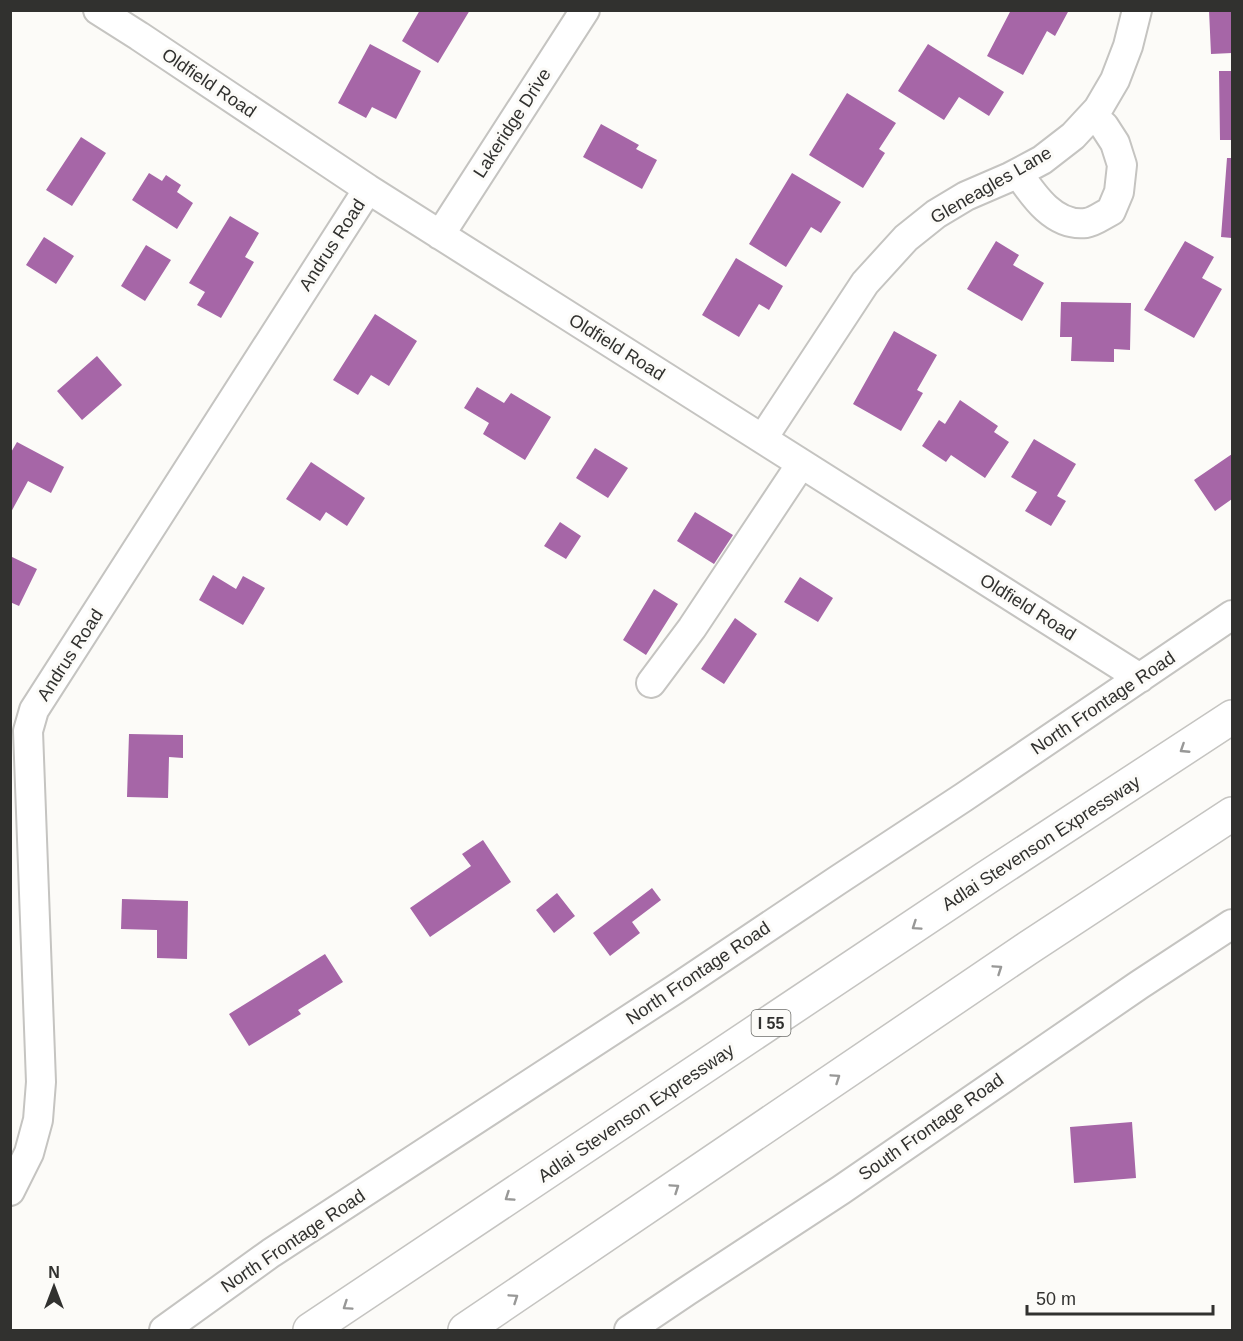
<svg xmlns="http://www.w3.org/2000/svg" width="1243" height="1341" font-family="Arial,sans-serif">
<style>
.building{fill:#a666a7}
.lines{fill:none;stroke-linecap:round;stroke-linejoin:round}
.minor-casing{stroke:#c5c4c1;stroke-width:32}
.highway-casing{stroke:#c5c4c1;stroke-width:36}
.minor{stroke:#fff;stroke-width:28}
.highway{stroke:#fff;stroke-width:33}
.oneway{stroke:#989897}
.labels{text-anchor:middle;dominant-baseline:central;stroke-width:6;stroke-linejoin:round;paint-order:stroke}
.shield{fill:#fcfbf8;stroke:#6e6e6b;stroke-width:1.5}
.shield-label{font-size:16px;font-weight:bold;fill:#31312f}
.street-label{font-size:18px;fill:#31312f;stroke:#fcfbf8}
</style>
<rect width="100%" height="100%" fill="#fcfbf8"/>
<path class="building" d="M420,10H470L438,63L402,41Z
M1011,10H1069L1055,36L1047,31L1023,75L987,56Z
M1209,10H1232V53L1211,54Z
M370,44L421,71L396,119L372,107L366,118L338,103Z
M928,44L1004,92L989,116L959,97L944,120L898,91Z
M1219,71H1232V140H1220Z
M847,93L896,123L879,149L885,153L863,188L809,155Z
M601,124L639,145L636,149L657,160L642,189L583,157Z
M81,137L106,153L72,206L46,190Z
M1227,158H1232V238L1221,237Z
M149,173L162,181L166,175L181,185L177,192L193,203L177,229L132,200Z
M792,173L841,202L821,233L811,227L786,267L749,244Z
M230,216L259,233L245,257L254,262L221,318L197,305L205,292L189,283Z
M44,237L74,256L56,284L26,265Z
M996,241L1019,255L1013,265L1044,283L1022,321L967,289Z
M1185,241L1214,257L1202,278L1222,289L1194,338L1144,310Z
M146,245L171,260L145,301L121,286Z
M736,258L783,286L769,310L759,304L739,337L702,315Z
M1061,302L1131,303L1130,350L1114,349V362L1071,361L1072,337H1060Z
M375,314L417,341L389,386L371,375L358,395L333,380Z
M894,331L937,355L917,390L923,393L901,431L853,404Z
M97,356L122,385L82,420L57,391Z
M477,387L504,403L511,393L551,417L525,460L483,434L489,423L464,408Z
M960,400L998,426L994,432L1009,442L985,478L951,455L946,462L922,446L939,420L945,424Z
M1034,439L1076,464L1057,496L1066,501L1051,526L1025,511L1037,492L1011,477Z
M17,442L64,467L51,493L28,481L10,514V454Z
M595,448L628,468L608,498L576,478Z
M1232,454V499L1215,511L1194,480Z
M311,462L365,498L347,526L326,512L320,521L286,499Z
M695,512L733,535L714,564L677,541Z
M560,522L581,536L566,559L544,546Z
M10,556L37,569L19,606L10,602Z
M213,575L236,589L243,576L265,588L243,625L199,600Z
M800,577L833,598L818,622L784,602Z
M654,589L678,604L646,655L623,640Z
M735,618L757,634L724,684L701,669Z
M129,734L183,735V758L169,757L168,798L127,797Z
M483,840L511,882L430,937L410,908L471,866L462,854Z
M652,888L661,900L632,922L640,933L610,956L593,933Z
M557,893L575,916L554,933L536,910Z
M122,899L188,901L187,959L157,958V930L121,929Z
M325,954L343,982L298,1010L301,1014L249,1046L229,1014Z
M1132,1122L1136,1178L1074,1183L1070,1127Z"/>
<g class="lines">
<defs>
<path id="minor" d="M98,10L139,36L368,189L1140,678
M1018,173C1033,195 1054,227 1086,223C1094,222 1103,215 1111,211L1119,192L1122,165L1115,143L1104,126L1092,116
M440,235L585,10
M763,438L865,283L906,238L936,214L966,196L1010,177L1042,160L1073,136L1098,109L1115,80L1128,46L1137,10
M651,683L692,628L801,464
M10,1191L29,1153L38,1120L41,1082L28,731L34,710L368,189
M164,1330L271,1253L674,990L838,880L964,797L1232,615
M629,1330L687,1291L841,1190L1139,985L1232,924"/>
<path id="highway" d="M310,1330L986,878L1232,717
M465,1330L1028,948L1232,814"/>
</defs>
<use href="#minor" class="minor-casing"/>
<use href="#highway" class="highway-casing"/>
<use href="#minor" class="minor"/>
<use href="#highway" class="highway"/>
</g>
<defs><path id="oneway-chevron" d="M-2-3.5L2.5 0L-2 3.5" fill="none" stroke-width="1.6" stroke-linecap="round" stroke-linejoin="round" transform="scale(1.5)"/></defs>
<g class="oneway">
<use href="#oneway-chevron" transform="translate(1184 749) rotate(147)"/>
<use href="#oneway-chevron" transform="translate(916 926) rotate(146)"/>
<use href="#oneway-chevron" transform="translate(998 969) rotate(-34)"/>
<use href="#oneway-chevron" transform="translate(836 1078) rotate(-34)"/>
<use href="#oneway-chevron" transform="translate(675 1188) rotate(-34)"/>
<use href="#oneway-chevron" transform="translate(509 1197) rotate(146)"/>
<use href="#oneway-chevron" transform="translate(514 1298) rotate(-34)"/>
<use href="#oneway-chevron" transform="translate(347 1306) rotate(146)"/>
</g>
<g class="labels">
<rect class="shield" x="751.5" y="1010" width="39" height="26" rx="4.5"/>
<g class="shield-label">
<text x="771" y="1023">I 55</text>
</g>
<g class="street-label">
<text transform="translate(209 83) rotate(34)">Oldfield Road</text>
<text transform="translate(512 123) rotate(-57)">Lakeridge Drive</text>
<text transform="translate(991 185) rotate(-30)">Gleneagles Lane</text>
<text transform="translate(332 245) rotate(-57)">Andrus Road</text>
<text transform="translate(617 347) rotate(32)">Oldfield Road</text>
<text transform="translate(1028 607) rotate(32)">Oldfield Road</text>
<text transform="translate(70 655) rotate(-57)">Andrus Road</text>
<text transform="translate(1103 703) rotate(-34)">North Frontage Road</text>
<text transform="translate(1041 843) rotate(-33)">Adlai Stevenson Expressway</text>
<text transform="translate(698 973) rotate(-34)">North Frontage Road</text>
<text transform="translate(636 1113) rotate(-34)">Adlai Stevenson Expressway</text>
<text transform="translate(931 1127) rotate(-35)">South Frontage Road</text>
<text transform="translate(293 1241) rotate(-34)">North Frontage Road</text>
</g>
</g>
<rect width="1243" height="1341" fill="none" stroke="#31312f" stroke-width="24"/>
<g transform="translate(54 1287)" stroke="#fcfbf8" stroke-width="4.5" paint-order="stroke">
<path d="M0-4.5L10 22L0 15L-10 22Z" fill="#31312f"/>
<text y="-9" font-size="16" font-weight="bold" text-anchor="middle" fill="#31312f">N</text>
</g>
<path d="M1027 1305v9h186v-9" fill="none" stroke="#31312f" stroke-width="3"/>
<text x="1036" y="1305" font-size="18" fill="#31312f" stroke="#fcfbf8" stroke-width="4.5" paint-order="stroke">50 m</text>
</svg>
